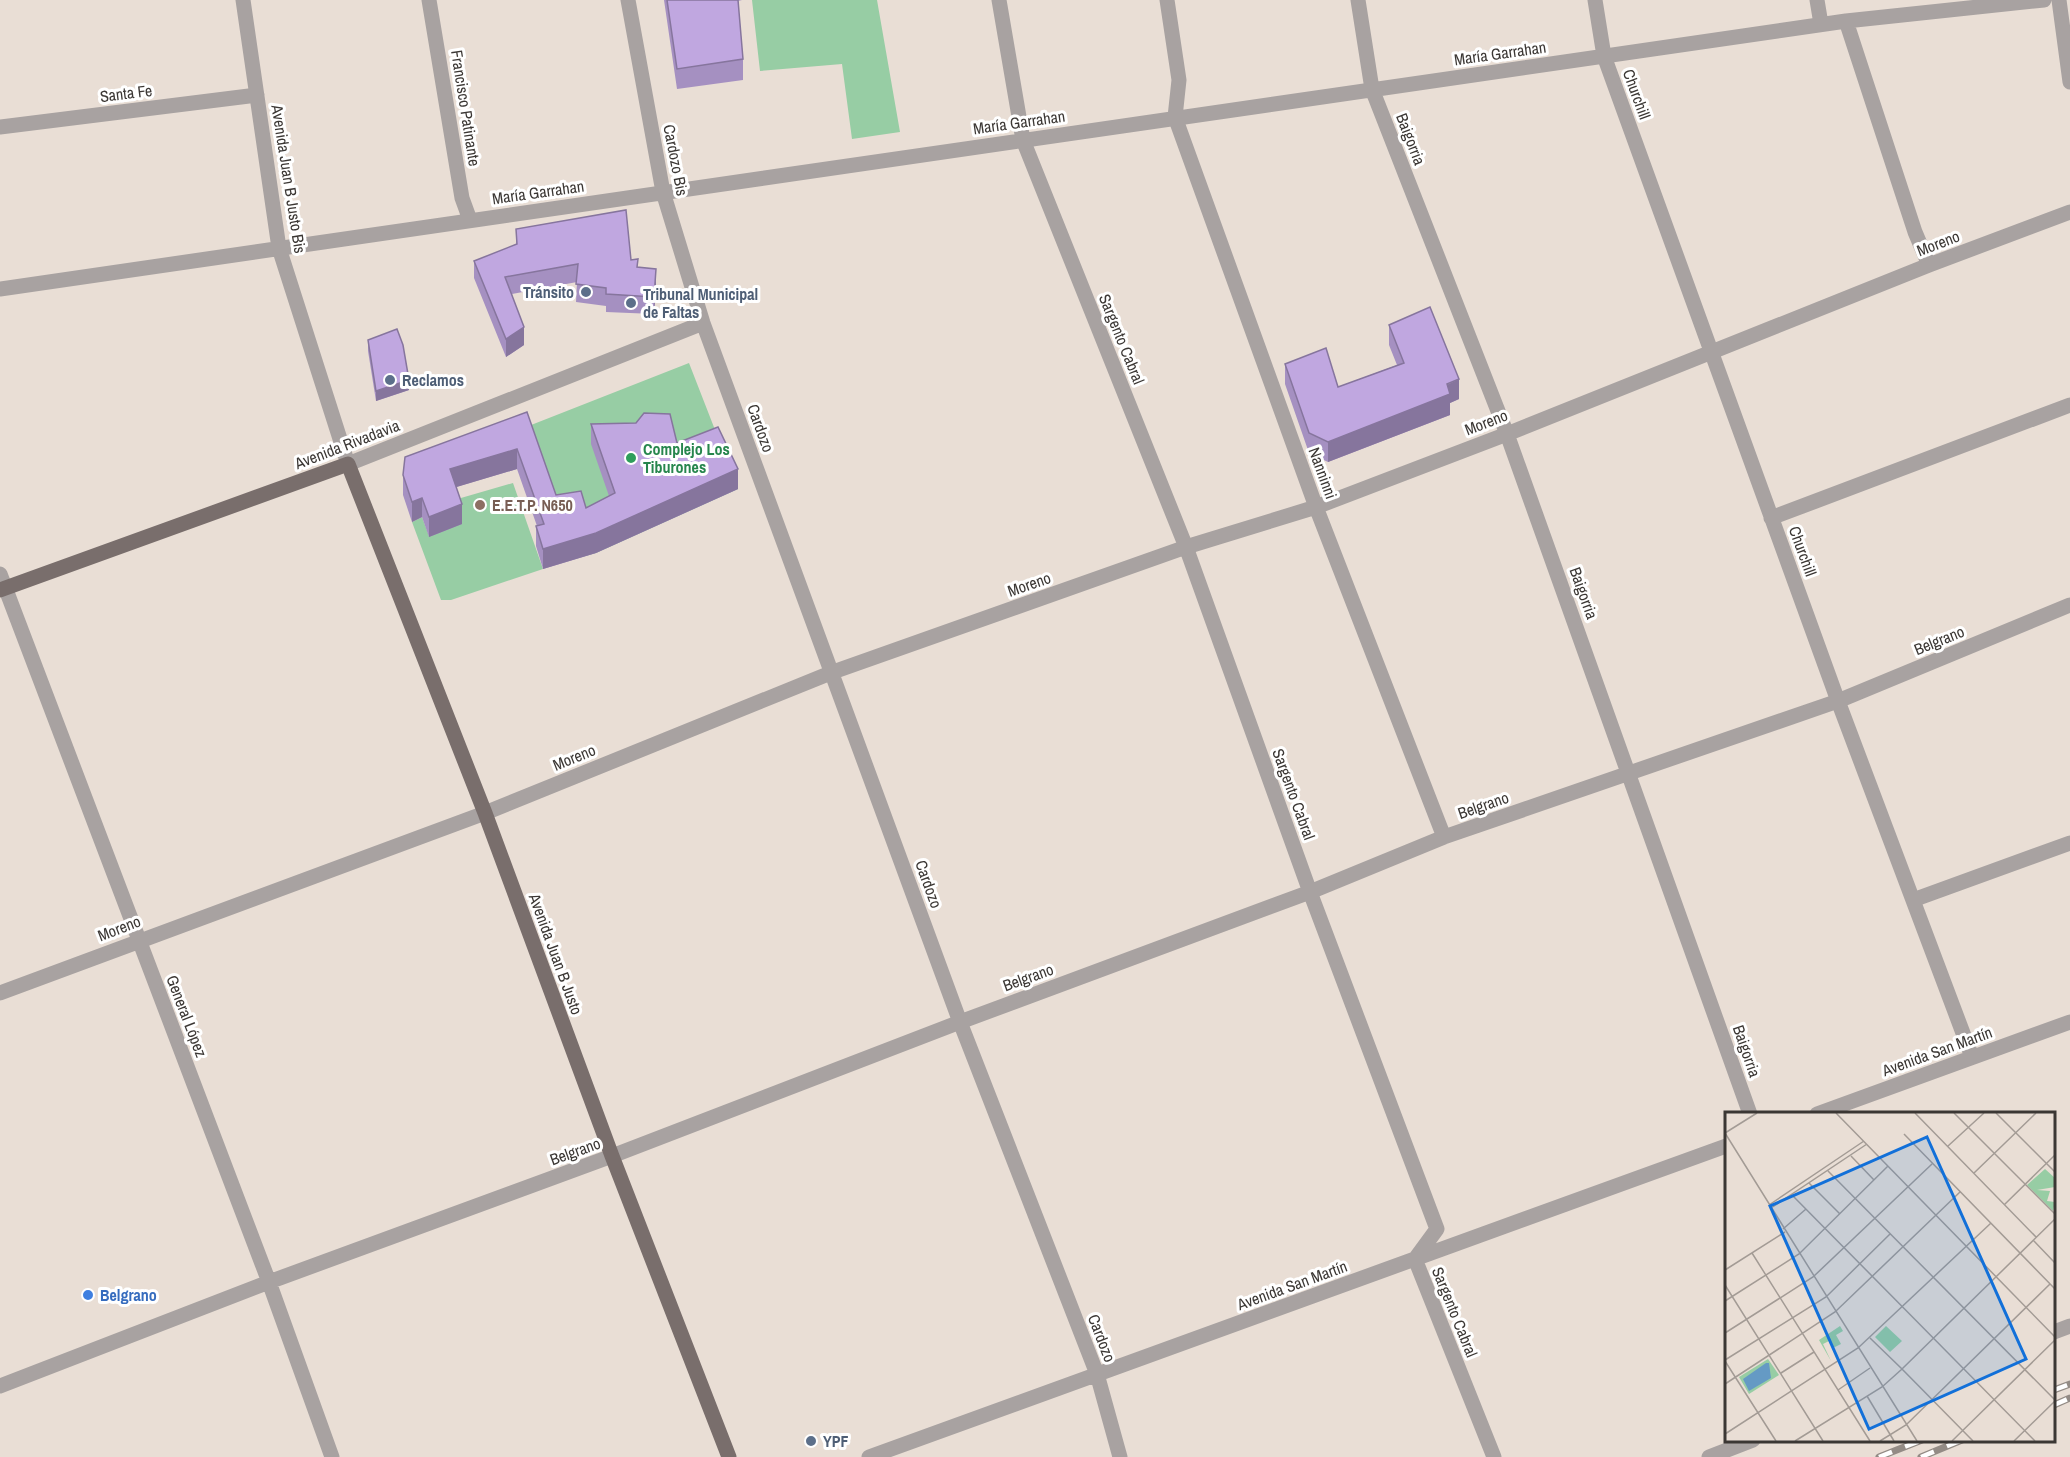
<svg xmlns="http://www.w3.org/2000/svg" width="2070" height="1457" font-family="'Archivo Narrow',sans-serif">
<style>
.grass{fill:#97cda4}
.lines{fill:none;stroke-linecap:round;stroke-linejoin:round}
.minor{stroke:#a8a2a1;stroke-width:15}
.major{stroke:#796e6c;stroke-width:15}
.rail-casing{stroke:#938b85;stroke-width:7}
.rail{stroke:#fff;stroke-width:4.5;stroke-dasharray:14;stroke-linecap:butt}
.wall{fill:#a590c1}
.shaded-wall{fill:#86759d}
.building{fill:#c0a7e0;stroke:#86759d;stroke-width:1.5}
.service-dot{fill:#5c6f8a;stroke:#fff;stroke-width:2}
.leisure-dot{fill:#2e9e5b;stroke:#fff;stroke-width:2}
.education-dot{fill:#8d6e63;stroke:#fff;stroke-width:2}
.shop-dot{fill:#3f7fe0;stroke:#fff;stroke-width:2}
.labels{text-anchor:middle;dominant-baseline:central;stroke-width:6;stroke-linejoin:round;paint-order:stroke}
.street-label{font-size:16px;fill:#3b3734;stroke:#fff}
.service-label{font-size:16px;font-weight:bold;fill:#4e5e75;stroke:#fff;text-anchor:start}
.leisure-label{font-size:16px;font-weight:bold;fill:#27864d;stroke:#fff;text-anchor:start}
.education-label{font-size:16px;font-weight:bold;fill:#785e54;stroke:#fff;text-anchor:start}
.shop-label{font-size:16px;font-weight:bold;fill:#366cbe;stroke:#fff;text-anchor:start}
.inset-road{fill:none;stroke:#a39b95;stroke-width:1.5}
.view{fill:#1270d9;fill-opacity:0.15;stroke:#1270d9;stroke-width:3}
.inset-edge{fill:none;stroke:#3b3734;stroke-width:3}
</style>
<rect width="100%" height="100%" fill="#e9ded5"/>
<path class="grass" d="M752,0H877L900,132L852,139L842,64L760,71Z
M689,363L738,489L596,553L571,560L526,427Z
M513,483L543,569L451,600H441L412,522L422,517L429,536L454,500Z"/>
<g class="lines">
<path class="minor" d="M243,0L279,248L348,464L703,323
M429,0L462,198L470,220
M628,0L663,192L703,323L960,1022L1097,1374L1120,1457
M999,0L1023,140L1186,547L1310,892L1437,1229L1415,1259L1494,1457
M1167,0L1179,80L1175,117L1316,507L1444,837
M1358,0L1372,89L1507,434L1750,1114
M1595,0L1604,56L1838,701L1972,1057
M1817,0L1821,24
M2059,0L2070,82
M1846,21L1915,232L1929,265
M0,127L257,95
M0,289L1846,21L2044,0
M1771,518L2070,405
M0,574L269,1282L332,1457
M1913,900L2070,843
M0,993L485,813L833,672L1186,547L1316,507L1507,434L1929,265L2070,212
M1817,1114L2070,1022
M2054,1332L2070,1326
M0,1386L269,1282L612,1156L960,1022L1310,892L1444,837L1838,701L2070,605
M869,1457L1726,1146
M1709,1457L1753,1440"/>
<path class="major" d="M0,590L348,464L485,813L612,1156L729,1457"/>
<defs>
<path id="rail" d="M2054,1390L2070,1384
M2054,1405L2070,1398
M1879,1457L1922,1440
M1921,1457L1962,1440"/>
</defs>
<use href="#rail" class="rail-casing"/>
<use href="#rail" class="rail"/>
</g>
<path class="wall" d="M664,0H742L738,1L743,59V80L677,89Z
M516,229L631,260L656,286L654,314L606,312V306L576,302L577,282L512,294L524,345L506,357L474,278V261L516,245Z
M1389,325L1459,399L1450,403V415L1328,462L1309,453L1285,384V364L1338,387L1397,365L1389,345Z
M368,340L409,390L376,401L368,351Z
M527,412L556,495L586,508L609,496L591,444V424L677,443L738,489L596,553L543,569L536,546V526H537L517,469L456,487L462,524L429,537L422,517L412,522L403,495V475Z"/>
<path class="shaded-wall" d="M656,269V286L654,314V297Z
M524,327V345L506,357V339Z
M1459,379V399L1450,403V415L1328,462V442Z
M409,380V390L376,401V391Z
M517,449V469L450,489V469Z
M738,469V489L596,553L543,569V549Z
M422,498V517L412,522V502Z
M462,504V524L429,537V517Z"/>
<path class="building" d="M667,0H738L743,59L677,69Z
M626,210L631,260L638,259L637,267L656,269L654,297L606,294V288L576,284L578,264L505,277L524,327L506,339L474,261L517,244L516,229Z
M1430,307L1459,379L1447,384L1450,394L1328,442L1309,433L1285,364L1326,348L1338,387L1404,363L1389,325Z
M397,329L403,345L409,380L376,391L368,340Z
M527,412L556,495L581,491L586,508L615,493L591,424L636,423L644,413L670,414L677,443L718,427L738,469L596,533L543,549L536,526L544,524L517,449L450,469L462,504L429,517L422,498L412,502L403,475L405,457Z"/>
<g class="service-dot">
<circle cx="586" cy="292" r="6"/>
<circle cx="631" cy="303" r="6"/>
<circle cx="390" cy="380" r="6"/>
<circle cx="811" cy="1441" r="6"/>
</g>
<circle class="leisure-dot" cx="631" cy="458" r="6"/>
<circle class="education-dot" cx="480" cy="505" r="6"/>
<circle class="shop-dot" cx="88" cy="1295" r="6"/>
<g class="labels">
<g class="street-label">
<text transform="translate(1500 53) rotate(-8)">María Garrahan</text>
<text transform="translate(126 93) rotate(-7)">Santa Fe</text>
<text transform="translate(1637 94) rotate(70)">Churchill</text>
<text transform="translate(466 108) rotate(81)">Francisco Patinante</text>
<text transform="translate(1019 122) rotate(-8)">María Garrahan</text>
<text transform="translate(1411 139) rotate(69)">Baigorria</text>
<text transform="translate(676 160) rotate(79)">Cardozo Bis</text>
<text transform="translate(289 179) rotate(81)">Avenida Juan B Justo Bis</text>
<text transform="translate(538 192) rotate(-8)">María Garrahan</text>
<text transform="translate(1938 243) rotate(-21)">Moreno</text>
<text transform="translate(1122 339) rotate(68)">Sargento Cabral</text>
<text transform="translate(1486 422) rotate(-21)">Moreno</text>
<text transform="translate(761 428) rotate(70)">Cardozo</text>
<text transform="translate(347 444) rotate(-21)">Avenida Rivadavia</text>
<text transform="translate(1323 473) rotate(70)">Nanninni</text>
<text transform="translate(1803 551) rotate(70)">Churchill</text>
<text transform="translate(1029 584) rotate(-19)">Moreno</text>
<text transform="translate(1584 593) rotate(70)">Baigorria</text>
<text transform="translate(1939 640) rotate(-22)">Belgrano</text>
<text transform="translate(574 757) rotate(-22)">Moreno</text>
<text transform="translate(1294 794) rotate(70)">Sargento Cabral</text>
<text transform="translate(1483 805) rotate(-19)">Belgrano</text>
<text transform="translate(929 884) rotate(70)">Cardozo</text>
<text transform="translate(119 928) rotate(-21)">Moreno</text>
<text transform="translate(556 954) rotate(70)">Avenida Juan B Justo</text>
<text transform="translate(1028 977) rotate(-20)">Belgrano</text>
<text transform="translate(187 1016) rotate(69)">General López</text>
<text transform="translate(1747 1051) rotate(71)">Baigorria</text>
<text transform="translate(1937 1051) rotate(-20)">Avenida San Martín</text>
<text transform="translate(575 1151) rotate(-20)">Belgrano</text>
<text transform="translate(1292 1285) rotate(-20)">Avenida San Martín</text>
<text transform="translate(1455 1312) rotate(68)">Sargento Cabral</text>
<text transform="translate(1102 1338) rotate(69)">Cardozo</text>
</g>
<g class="service-label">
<text x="574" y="292" text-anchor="end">Tránsito</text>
<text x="643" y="294">Tribunal Municipal<tspan x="643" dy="18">de Faltas</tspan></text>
<text x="402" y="380">Reclamos</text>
<text x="823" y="1441">YPF</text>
</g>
<g class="leisure-label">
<text x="643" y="449">Complejo Los<tspan x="643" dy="18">Tiburones</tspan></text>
</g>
<g class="education-label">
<text x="492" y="505">E.E.T.P. N650</text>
</g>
<g class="shop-label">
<text x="100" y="1295">Belgrano</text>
</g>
</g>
<g transform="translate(1725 1112)">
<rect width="330" height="330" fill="#e9ded5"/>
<path d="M320,57L330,66V75L312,78L325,79L322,89L330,90L328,99L302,73ZM115,214L118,219L111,223L116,232L108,236L104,229L98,232L106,249L94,228ZM161,214L177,229L165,240L150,225Z" fill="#97cda4"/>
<path d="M43,247L54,263L24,282L14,265Z" fill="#97cda4"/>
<path d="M41,251H44L46,266L24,279L18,267Z" fill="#659ac4"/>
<path class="inset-road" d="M111,1L330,225M190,1L311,125M229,1L330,102M271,1L330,60M0,21L192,329M0,21L32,1M179,22L330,177M223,34L259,1M126,44L149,68M103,59L330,288M249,61L311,1M84,71L115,102M67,83L310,329M44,93L139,29M279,93L330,43M46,96L142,32M58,117L81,97M308,128L330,151M27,141L145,329M0,158L60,120M0,173L98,329M0,189L74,142L163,54M0,221L88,165L207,52M0,248L101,185L165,122M0,249L51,329M56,261L89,240M0,272L110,200L235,80M113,278L145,256M142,284L169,329M0,322L133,236L266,111M70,329L157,275L177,257L145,226M155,329L181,313L325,172M227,329L330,228M248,329L177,257L330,107M289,329L330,289"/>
<path class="view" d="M202,25L301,247L144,317L45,94Z"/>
<rect width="330" height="330" class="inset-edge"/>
</g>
</svg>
